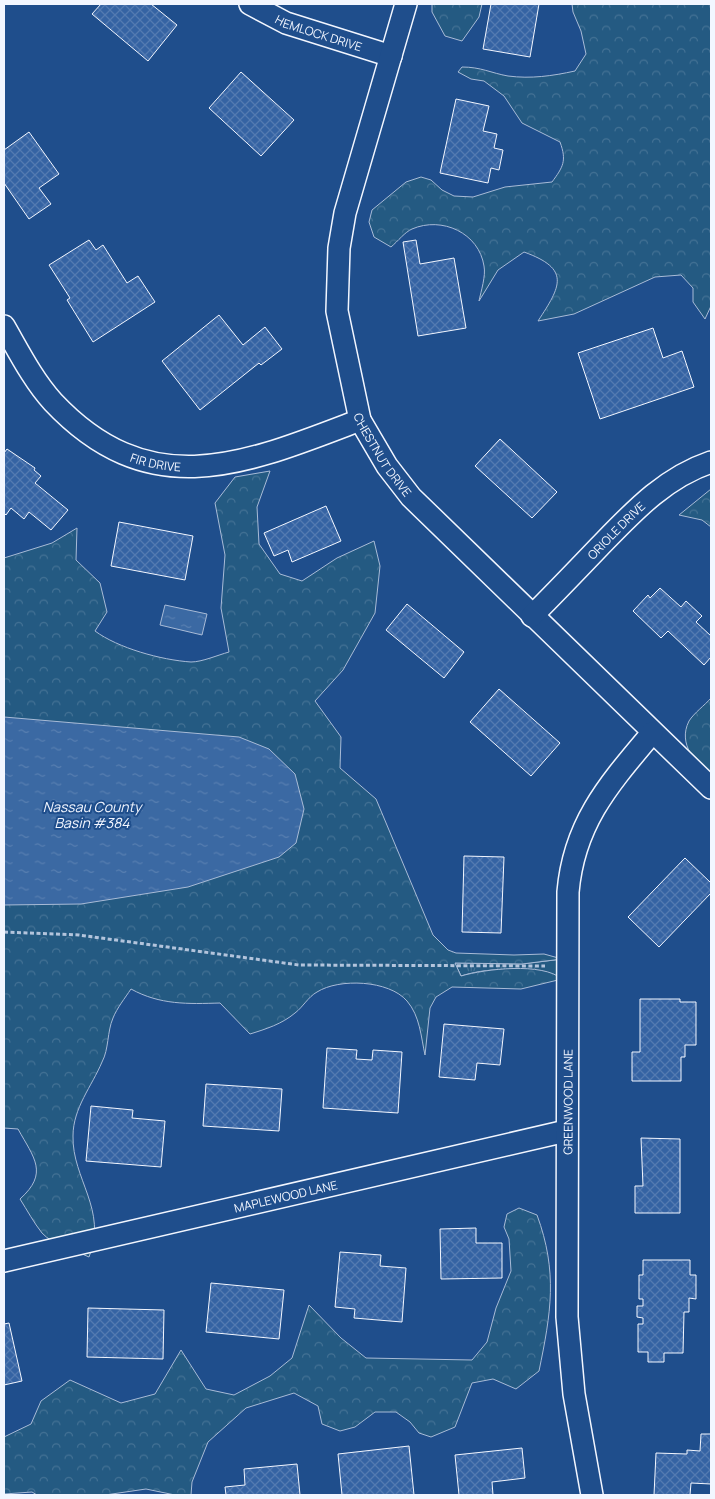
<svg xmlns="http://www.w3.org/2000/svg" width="715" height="1499" font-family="Manrope,sans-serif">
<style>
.grass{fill:url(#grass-tufts);stroke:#a8bbd7}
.forest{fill:url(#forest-crowns);stroke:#a8bbd7}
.water{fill:url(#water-ripples);stroke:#a8bbd7}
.building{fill:url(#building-cross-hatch);stroke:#f2f6ff}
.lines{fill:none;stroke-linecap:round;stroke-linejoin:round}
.street-casing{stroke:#f2f6ff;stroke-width:24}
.path{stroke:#b3c4dc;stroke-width:3;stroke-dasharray:4 2.5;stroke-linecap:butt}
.street{stroke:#1f4e8c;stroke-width:21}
.labels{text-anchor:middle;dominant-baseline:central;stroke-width:4;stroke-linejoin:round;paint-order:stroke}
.street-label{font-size:12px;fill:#f2f6ff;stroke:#1f4e8c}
.water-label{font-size:14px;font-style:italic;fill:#f2f6ff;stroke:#1f4e8c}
</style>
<defs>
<pattern id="grass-tufts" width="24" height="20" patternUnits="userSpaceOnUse" patternTransform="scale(1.25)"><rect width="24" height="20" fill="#245a82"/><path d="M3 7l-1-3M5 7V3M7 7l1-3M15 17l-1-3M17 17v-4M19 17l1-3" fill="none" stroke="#447295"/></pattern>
<pattern id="forest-crowns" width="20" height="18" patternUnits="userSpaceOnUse" patternTransform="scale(1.25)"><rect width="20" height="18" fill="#245a82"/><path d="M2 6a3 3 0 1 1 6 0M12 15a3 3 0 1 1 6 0" fill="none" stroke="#447295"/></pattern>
<pattern id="water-ripples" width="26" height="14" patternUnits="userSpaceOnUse" patternTransform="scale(1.25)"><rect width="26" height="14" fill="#3b69a3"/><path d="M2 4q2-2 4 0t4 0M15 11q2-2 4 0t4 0" fill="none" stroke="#587fb1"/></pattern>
<pattern id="building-cross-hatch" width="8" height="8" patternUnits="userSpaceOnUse" patternTransform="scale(1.25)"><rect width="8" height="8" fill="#3563a3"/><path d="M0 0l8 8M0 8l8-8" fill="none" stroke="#537ab1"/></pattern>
</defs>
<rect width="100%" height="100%" fill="#1f4e8c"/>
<path class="grass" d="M562,959V979C527,970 496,965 461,976L455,963L522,964Z"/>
<path class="forest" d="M432,4H482L479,17L462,41L445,36L432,12Z
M572,4H711V306L705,319L693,302V288L681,275L655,277L574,314L538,321C561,286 571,269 524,252L498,270L479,301C481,291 486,276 484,266C479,233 442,216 412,229C405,232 398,241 391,247L374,237L369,222L372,210L406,182L421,177L431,180L442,190L454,196L473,197L505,187L552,182C563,167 567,161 560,142L522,123L504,96L484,81L471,79L458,72L462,67C481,67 491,73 508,76C531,79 552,76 575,71L586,54L581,31L573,12Z
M270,471L257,507L259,544L280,574L302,581L337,558L374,541L380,566L375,613L343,670L315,701L341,737L340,768L376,799L433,935L448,950L456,953L514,955L544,954L562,959L522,964L455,963L461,976C485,969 542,962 562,979L521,989L452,987L436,997L430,1008L425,1055C421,1037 420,1016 407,1001C389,980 339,978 317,992C308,997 303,1007 295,1013C282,1024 266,1029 250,1034L220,1003C188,1004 160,1005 131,989C125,998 117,1008 113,1018C107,1032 109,1049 102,1062C92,1086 73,1108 73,1136C72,1179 108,1210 89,1257C74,1250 53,1245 42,1233C34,1223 27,1210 20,1199C49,1173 34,1158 18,1129L4,1128V558L52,543L77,528L76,560L100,583L107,612L95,631C118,648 161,660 191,662C202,662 218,655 229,652L221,608L225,555L215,503L235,477Z
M711,489V527L702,520L679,515Z
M711,698V780C697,763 677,745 689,721C694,713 705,705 711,698Z
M519,1208L537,1215C558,1272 551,1313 539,1371L516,1389L493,1379L472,1383L455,1427L431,1437L419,1433L410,1422L396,1412H375L355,1427L340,1431L322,1424L318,1406L294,1393L246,1408L208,1442L192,1482L191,1495H175L146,1489L105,1495H37L32,1492L4,1494V1437L31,1424L41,1401L70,1380L121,1403L155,1394L181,1350L206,1389L234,1395L270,1376L292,1358L309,1305L341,1338L366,1358L472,1360L487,1342L496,1308L511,1271L509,1239L504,1227L507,1214Z"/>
<path class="water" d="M165,605L207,614L202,635L160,625Z
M4,717L239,737L269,749L295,774L304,809L296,843L279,857L188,887L81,904L4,905Z"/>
<path class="building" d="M101,4H151L177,25L148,61L92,14Z
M491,4H539L530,57L483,49Z
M241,72L294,120L261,156L209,108Z
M456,99L489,106L483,131L497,134L494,148L503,150L499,170L491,168L488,183L440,173Z
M29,132L59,174L39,188L51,204L29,219L4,183V150Z
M89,240L96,250L103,245L127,283L138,276L155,302L93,342L67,300L70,298L49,265Z
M416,240L420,264L454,258L466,328L418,336L403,242Z
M219,315L243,345L265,327L282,349L261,365L259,363L200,410L162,361Z
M653,328L663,358L682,351L694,387L600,419L578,353Z
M500,439L557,492L532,518L475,466Z
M7,449L35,468L34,470L41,476L35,483L68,510L51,530L29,512L24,519L11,508L6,515L4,513V453Z
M326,506L341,541L292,562L288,550L274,556L264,533Z
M119,522L193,536L185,580L111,566Z
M660,588L681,607L686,601L702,616L696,622L711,636V657L704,665L668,631L661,638L633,611L648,595L650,598Z
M407,604L464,652L444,678L386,630Z
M499,689L560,743L531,776L470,722Z
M464,856L504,857L501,933L462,932Z
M685,858L711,883V893L659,947L628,917Z
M640,999H680V1002H696V1045H685V1057H681V1081H632V1052H640Z
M444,1024L504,1029L500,1065L477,1063L475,1080L439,1077Z
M327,1048L357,1050L356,1059L372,1060L373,1050L402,1052L398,1113L323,1108Z
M206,1084L282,1089L279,1131L203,1126Z
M91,1106L133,1110L132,1118L165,1121L161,1167L86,1161Z
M641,1138L680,1139V1213H635V1186H643Z
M476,1228V1243H502V1278L441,1279L440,1229Z
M340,1252L381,1255L380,1266L406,1268L402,1322L354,1318L355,1309L335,1307Z
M643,1260H690V1275H696V1299L689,1298V1312H684L683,1353H664V1362H648V1352H638V1324H643V1318L637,1317V1306H643V1299H639V1275H643Z
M211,1283L284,1290L279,1339L206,1332Z
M88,1308L164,1310L163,1359L87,1357Z
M9,1323L22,1381L4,1385V1324Z
M701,1434H711V1484L691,1483L690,1495H654L656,1453L687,1454V1450L700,1451Z
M409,1446L414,1495H342L338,1454Z
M522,1448L525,1478L492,1482L493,1495H459L455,1455Z
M297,1464L300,1495H226L225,1487L245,1485L244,1469Z"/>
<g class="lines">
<defs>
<g id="street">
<path id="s1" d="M250,4L286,23L391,56"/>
<path id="s2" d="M406,4L345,213L339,248L337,311L360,420L387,466L411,497L711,788"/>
<path id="s3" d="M4,326C19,352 33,380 53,402C151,506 247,463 360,420"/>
<path id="s4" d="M532,616C555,593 577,570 599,547C633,512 664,478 711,462"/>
<path id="s5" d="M4,1261L566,1131"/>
<path id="s6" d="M592,1495L574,1394L567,1317L568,892C574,823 609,784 652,733"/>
</g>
</defs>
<use href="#street" class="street-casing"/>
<path class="path" d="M4,932L79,935L299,965L545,966"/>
<use href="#street" class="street"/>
</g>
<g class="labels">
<g class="street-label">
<text stroke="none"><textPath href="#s1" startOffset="75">HEMLOCK DRIVE</textPath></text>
<text stroke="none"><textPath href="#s2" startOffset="469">CHESTNUT DRIVE</textPath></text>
<text stroke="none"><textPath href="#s3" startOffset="212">FIR DRIVE</textPath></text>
<text stroke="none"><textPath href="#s4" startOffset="120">ORIOLE DRIVE</textPath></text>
<text stroke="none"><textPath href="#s6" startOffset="395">GREENWOOD LANE</textPath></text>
<text stroke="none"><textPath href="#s5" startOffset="289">MAPLEWOOD LANE</textPath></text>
</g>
<g class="water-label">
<text x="92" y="806">Nassau County<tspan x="92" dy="16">Basin #384</tspan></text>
</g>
</g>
<rect width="715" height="1499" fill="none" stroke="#f2f6ff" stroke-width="10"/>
</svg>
